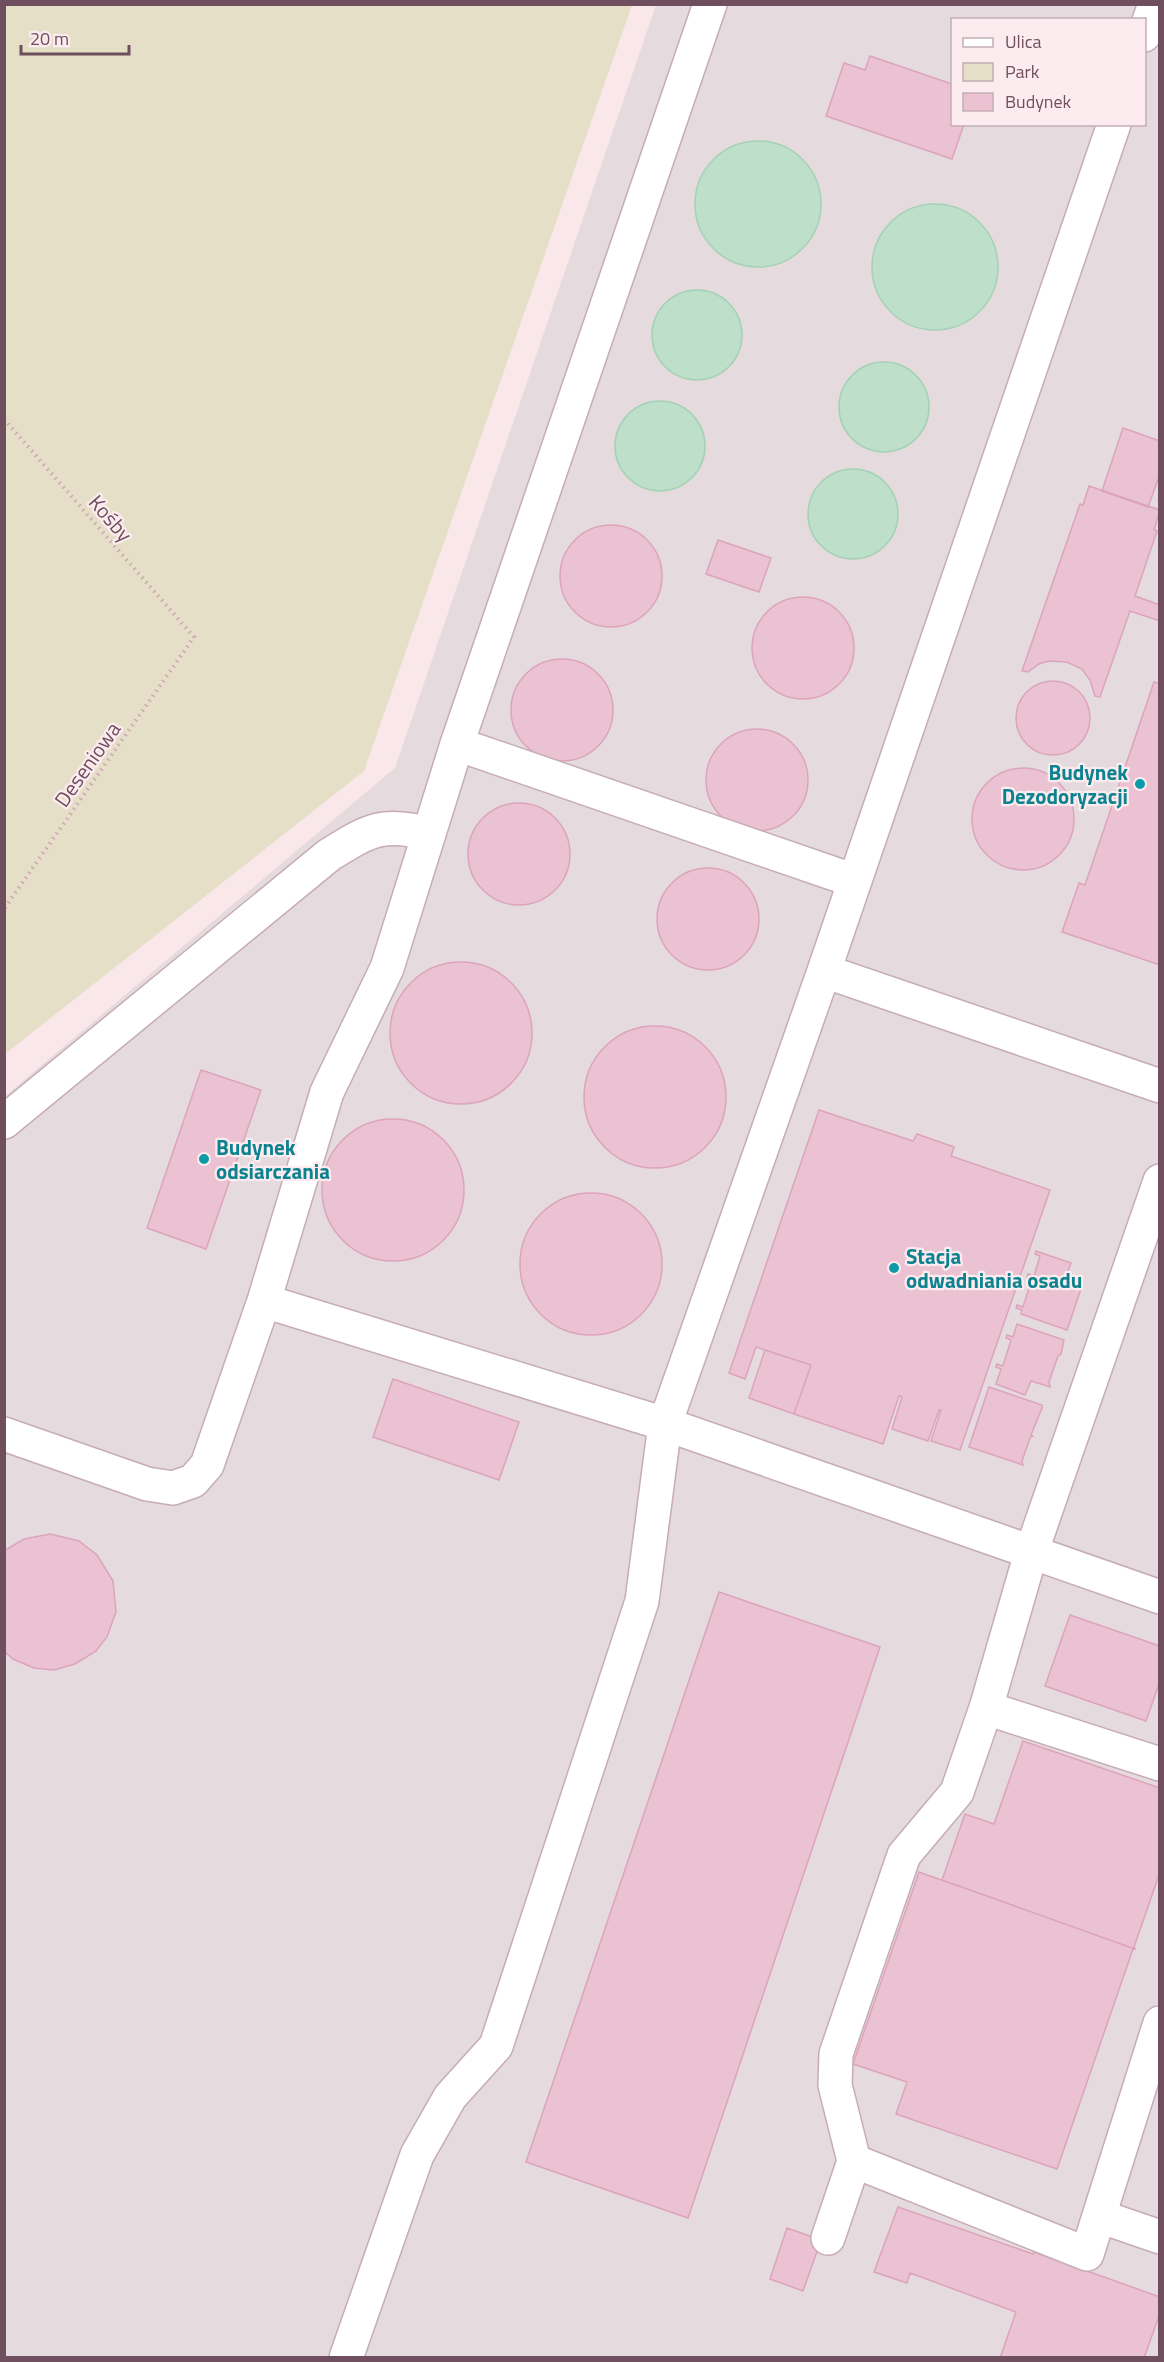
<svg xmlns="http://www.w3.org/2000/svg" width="1164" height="2362" font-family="'Titillium Web',sans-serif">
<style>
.industrial{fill:#e5dade;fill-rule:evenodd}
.green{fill:#e5dfc7}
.water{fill:#bee0ca;stroke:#a5d1b5;stroke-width:1.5}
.building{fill:#ebc2d2;stroke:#dca4bb;stroke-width:1.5}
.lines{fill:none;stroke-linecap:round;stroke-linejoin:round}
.minor-casing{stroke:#c7acb6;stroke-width:36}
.path{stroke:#d0a5b6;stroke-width:4;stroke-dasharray:1.5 4.5;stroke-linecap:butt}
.minor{stroke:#fff;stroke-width:33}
.culture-dot{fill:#0f9aa8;stroke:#fdecef;stroke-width:2}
.labels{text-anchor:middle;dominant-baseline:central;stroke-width:4.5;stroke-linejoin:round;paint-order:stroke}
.street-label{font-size:21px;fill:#6f4e5d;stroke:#fdecef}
.culture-label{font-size:21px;font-weight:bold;fill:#0d838f;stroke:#fdecef;text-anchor:start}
</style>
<rect width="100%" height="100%" fill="#f9e7ea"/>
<path class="industrial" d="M656,5H1159V2357L5,2358V1096L395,768ZM952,20H1144V124H952Z"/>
<path class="green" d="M5,4L632,5L364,771L5,1054Z"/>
<path class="water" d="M695 204a63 63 0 1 1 126 0a63 63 0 1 1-126 0Z
M872 267a63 63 0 1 1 126 0a63 63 0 1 1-126 0Z
M652 335a45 45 0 1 1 90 0a45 45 0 1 1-90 0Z
M839 407a45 45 0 1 1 90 0a45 45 0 1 1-90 0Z
M615 446a45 45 0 1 1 90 0a45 45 0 1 1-90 0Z
M808 514a45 45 0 1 1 90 0a45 45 0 1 1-90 0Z"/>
<path class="building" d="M870,56L952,84V124H964L952,159L826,116L844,63L865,70Z
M1123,428L1160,441V474L1148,507L1102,491Z
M1089,486L1160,510L1154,530L1157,531L1135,596L1160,605V621L1130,611L1100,697L1095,696L1090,680L1082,669L1067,662L1049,661L1039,664L1028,672L1022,671L1080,504L1083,505Z
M560 576a51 51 0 1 1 102 0a51 51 0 1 1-102 0Z
M718,540L771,558L759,592L706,574Z
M752 648a51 51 0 1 1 102 0a51 51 0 1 1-102 0Z
M511 710a51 51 0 1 1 102 0a51 51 0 1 1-102 0Z
M1016 718a37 37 0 1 1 74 0a37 37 0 1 1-74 0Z
M1154,682L1160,684V965L1062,932L1079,883L1085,885Z
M706 780a51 51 0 1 1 102 0a51 51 0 1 1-102 0Z
M972 819a51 51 0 1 1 102 0a51 51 0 1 1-102 0Z
M468 854a51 51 0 1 1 102 0a51 51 0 1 1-102 0Z
M657 919a51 51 0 1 1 102 0a51 51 0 1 1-102 0Z
M390 1033a71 71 0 1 1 142 0a71 71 0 1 1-142 0Z
M584 1097a71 71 0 1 1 142 0a71 71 0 1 1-142 0Z
M201,1070L261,1090L206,1249L147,1228Z
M819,1110L913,1141L917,1134L954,1147L951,1156L1050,1190L960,1450L931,1441L941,1410H939L928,1441L892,1429L902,1397L899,1396L883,1444L794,1414L811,1365L765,1350L756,1347L745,1379L729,1373Z
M322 1190a71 71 0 1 1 142 0a71 71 0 1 1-142 0Z
M520 1264a71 71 0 1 1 142 0a71 71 0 1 1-142 0Z
M1036,1251L1071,1263L1066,1277L1083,1283L1067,1330L1021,1314L1022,1310L1016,1308L1017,1305L1023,1307L1032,1279L1027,1277L1028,1274L1034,1276L1040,1256L1035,1254Z
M1017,1324L1064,1340L1061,1354L1058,1356L1049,1382L1050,1387L1031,1381L1025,1395L996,1384L1001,1369L996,1367L997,1364L1003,1366L1011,1340L1006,1338L1007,1335L1013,1337Z
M765,1350L811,1365L794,1414L749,1398Z
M393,1379L519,1422L499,1480L373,1437Z
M989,1387L1042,1405V1408L1031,1435L1033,1436L1030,1438L1022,1461L1023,1465L969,1447Z
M50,1534L79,1541L97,1555L113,1581L116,1612L107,1637L96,1651L75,1664L54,1670L34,1668L13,1659L4,1651V1551L24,1539Z
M719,1592L880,1647L688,2218L526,2162Z
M1070,1615L1160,1646V1681L1146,1721L1045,1686Z
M1023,1741L1160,1788V1872L1134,1947L1135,1949L942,1880L965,1814L994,1824Z
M919,1872L1135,1949H1133L1057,2169L896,2114L907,2082L853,2064Z
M898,2207L1033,2254L1034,2252L1160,2297V2313L1144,2358H1000L1016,2312L910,2273L907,2283L874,2272Z
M787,2228L821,2240L803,2291L770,2279Z"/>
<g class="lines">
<defs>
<path id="minor" d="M1144,35L1155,4
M457,744L855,881
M824,971L1160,1086
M4,1122L329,855C368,831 382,821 429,834
M264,1301L665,1424L1160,1597
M4,1434L147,1484L173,1488L193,1481L207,1465L264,1301L327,1092L387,968L457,744L710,4
M986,1708L1160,1764
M854,2161L1087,2254L1160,2023
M1099,2216L1160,2237
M828,2238L854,2161L835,2085L836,2054L904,1855L957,1792L986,1708L1031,1553L1160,1181
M346,2358L417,2155L450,2097L496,2046L642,1601L665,1424L824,971L1114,124"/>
</defs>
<use href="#minor" class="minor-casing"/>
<path class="path" d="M4,419L194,637L4,909"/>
<use href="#minor" class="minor"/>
</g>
<g class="culture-dot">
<circle cx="1140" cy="784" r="6"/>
<circle cx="204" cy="1159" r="6"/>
<circle cx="894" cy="1268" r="6"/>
</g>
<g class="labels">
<g class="street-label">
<text transform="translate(111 518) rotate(49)">Kośby</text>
<text transform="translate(87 764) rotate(-55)">Deseniowa</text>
</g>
<g class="culture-label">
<text x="1128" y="772" text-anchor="end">Budynek<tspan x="1128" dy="24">Dezodoryzacji</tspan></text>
<text x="216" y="1147">Budynek<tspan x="216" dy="24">odsiarczania</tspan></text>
<text x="906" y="1256">Stacja<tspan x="906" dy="24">odwadniania osadu</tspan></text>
</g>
</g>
<rect width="1164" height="2362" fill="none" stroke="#6f4e5d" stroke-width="12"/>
<rect x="951" y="18" width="195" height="108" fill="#fdecef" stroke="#c4adb5" stroke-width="1.5"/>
<rect x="963" y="38" width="30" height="9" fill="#ffffff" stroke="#c4adb5" stroke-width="1.5"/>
<text x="1005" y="48" font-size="18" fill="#6f4e5d">Ulica</text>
<rect x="963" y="63" width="30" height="18" fill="#e5dfc7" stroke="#c4adb5" stroke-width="1.5"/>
<text x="1005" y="78" font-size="18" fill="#6f4e5d">Park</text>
<rect x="963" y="93" width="30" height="18" fill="#ebc2d2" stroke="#c4adb5" stroke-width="1.5"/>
<text x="1005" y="108" font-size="18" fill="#6f4e5d">Budynek</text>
<path d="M21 45v9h108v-9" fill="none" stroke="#6f4e5d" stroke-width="3"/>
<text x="30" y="45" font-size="18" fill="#6f4e5d" stroke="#fdecef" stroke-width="4.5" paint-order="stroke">20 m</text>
</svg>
